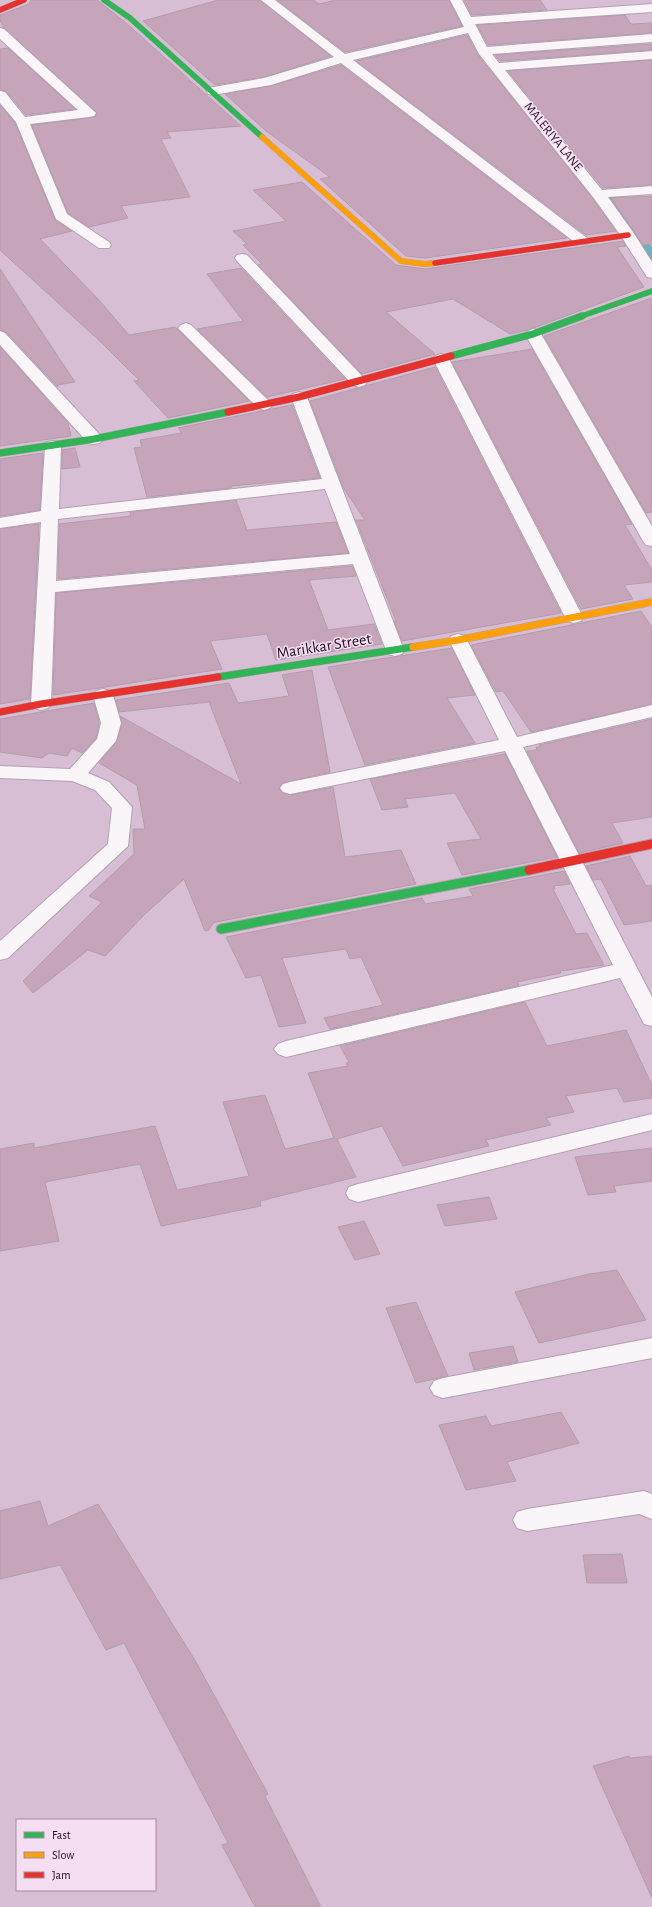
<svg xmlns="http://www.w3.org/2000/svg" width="652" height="1907" font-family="'Alegreya Sans',sans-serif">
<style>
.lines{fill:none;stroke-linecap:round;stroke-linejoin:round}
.canal{fill:#72adc0;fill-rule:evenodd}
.building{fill:#c6a5ba;stroke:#b39dac}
.street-casing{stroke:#b4a0b1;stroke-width:2}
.fast-far2-casing{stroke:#b4a0b1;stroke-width:6}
.fast-far1-casing{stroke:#b4a0b1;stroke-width:8}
.fast-casing{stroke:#b4a0b1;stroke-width:11}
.slow-far1-casing{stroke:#b4a0b1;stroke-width:6}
.slow-casing{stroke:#b4a0b1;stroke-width:8}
.jam-far2-casing{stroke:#b4a0b1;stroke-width:6}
.jam-far1-casing{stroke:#b4a0b1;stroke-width:8}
.jam-casing{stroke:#b4a0b1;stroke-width:11}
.street{fill:#f9f5f9;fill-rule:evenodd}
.fast-far2{stroke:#30b455;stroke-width:5.5}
.fast-far1{stroke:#30b455;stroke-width:7}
.fast{stroke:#30b455;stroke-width:9}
.slow-far1{stroke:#ff9f0a;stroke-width:5.5}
.slow{stroke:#ff9f0a;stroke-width:7}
.jam-far2{stroke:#e5322d;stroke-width:5.5}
.jam-far1{stroke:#e5322d;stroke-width:7}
.jam{stroke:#e5322d;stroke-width:9}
.labels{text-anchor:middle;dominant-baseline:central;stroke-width:3;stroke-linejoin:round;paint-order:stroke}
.far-street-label{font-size:13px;fill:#20101e;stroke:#f6def2}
.street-label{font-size:16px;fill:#20101e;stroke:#f6def2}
</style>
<rect width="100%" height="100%" fill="#d8bed4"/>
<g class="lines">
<path class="canal" d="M610,193L617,195L652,247V268L645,266L600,199L603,195Z"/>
</g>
<path class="building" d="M31,0H97L125,22L241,126L167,132L171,138L161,139L190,197L121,206L128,218L89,227L68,213L32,125L89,118L95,117L97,113L4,28L0,21V15L29,4Z
M218,0H260L331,56L264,77L215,85L143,21Z
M277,0H313L319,4L336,0H449L462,26L345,52Z
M464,0H540L547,10L472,15Z
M625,15L631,24L652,23V33L488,45L477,25Z
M467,35L478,55L592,198L616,231L586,235L356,61Z
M652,44V50L500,61L495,55Z
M8,48L75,109L26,115L6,91L0,90V49Z
M652,60V185L603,188L508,71Z
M341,65L567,238L425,258L406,256L320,179L330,177L266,131L225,94L271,86Z
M0,105L15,123L55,220L72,231L40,239L98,299L129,335L175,327L249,401L168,418L134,381L139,380L103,344L0,250Z
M302,182L396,265L425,269L623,241L626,246L617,247L644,287L528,330L510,334L453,299L386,312L435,354L362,374L258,265L262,264L243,245L247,244L233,231L286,221L253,190Z
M652,196V244L643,245L611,198Z
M241,268L345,379L267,397L197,329L243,321L207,274Z
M0,269L75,382L57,385L58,387L6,332L0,330Z
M652,298V512L646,513L544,336Z
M0,347L68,423L71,436L0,446Z
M532,349L632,524L625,525L652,570V582L624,585L633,599L581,609L452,362Z
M435,367L561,613L402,641L394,621H396L356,520H365L344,489L310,401Z
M292,405L320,478L231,486V488L147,497L134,448L142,447L140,440L182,433L178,428Z
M75,448L80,467L62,469V450Z
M43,453L40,510L0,516V459Z
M236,500L247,530L336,522L348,553L58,579L59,524L131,516L130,512Z
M39,524L30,699L0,704V529Z
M352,566L356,576L309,580L328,630L374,624L382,644L276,660L267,634L210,641L222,669L53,695L56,593Z
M641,611L652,627V704L531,732L503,691L496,692L471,645Z
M452,648L475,695L447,698L475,743L365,765L328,667Z
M312,670L330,772L283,783L279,789L283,793L290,795L333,787L345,857L401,850L416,884L221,921L213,923L209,930L205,931L184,879L144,915L105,956L88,950L33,993L23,981L102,902L89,896L134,854L133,829H145L137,785L99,763L117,741L122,723L120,716L241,784L209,702L119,712L116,700L229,683L238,703L289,696L282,675Z
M94,703L99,723L96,738L82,753L72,748L67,756L49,753L42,758L0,752V719Z
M652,719V817L612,823L623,843L579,853L527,751L537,750L536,747H541L539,745Z
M505,754L557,857L462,875L447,843L481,839L455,793L405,799L408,807L382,810L370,779Z
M630,856L646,886L652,885V921L624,925L601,879L593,880L586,866Z
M564,871L570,884L554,886L555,889H553L576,934L587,933L604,965L560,971L561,973L517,982L519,985L517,986L330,1029L324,1018L383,1005L361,957L350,959L346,949L282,958L306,1023L279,1027L261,975L246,978L226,937L422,898L425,904L473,896L469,889Z
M525,1002L547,1046L626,1030L652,1085V1098L624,1102L617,1088L566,1096L574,1112L546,1118L551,1125L486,1140L489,1146L403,1166L382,1126L337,1139L356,1177L260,1201L261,1206L161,1226L140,1164L45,1182L59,1241L0,1251V1149L34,1143V1148L155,1126L177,1190L249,1176L223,1102L265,1095L285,1149L334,1138L308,1073L348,1066L346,1063L349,1062L340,1046Z
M652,1148V1181L614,1186L616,1192L588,1195L575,1157Z
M489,1197L497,1219L445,1226L437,1205Z
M364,1221L380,1254L355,1260L338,1227Z
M617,1270L646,1320L539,1343L515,1292L589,1274Z
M416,1302L448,1376L416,1383L386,1308Z
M513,1346L518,1362L474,1370L469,1353Z
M561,1412L579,1443L507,1462L516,1481L466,1490L439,1425L486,1416L491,1426Z
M40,1501L48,1526L98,1504L196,1662L268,1794L265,1796L321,1907H255L222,1845L228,1843L124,1643L106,1650L60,1565L0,1579V1511Z
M622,1554L627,1583H587L583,1555Z
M629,1756L630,1758L652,1756V1898L593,1766Z"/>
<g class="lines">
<defs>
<path id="street" d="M261,0H275L345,54L464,27L450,0H462L471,17L652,4V12L475,24L487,47L652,34V42L492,54L499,63L652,51V59L505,70L602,190L652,186V194L608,197L635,235L652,262V278L647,277L621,236L593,197L479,54L468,33L353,60L587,238L589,241L587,244H577L341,63L271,85L213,95L208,94L207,91L208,88L264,78L334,57Z
M0,28L4,29L96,113L94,116L89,117L30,124L67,214L109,242L111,245L109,248H99L56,219L16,122L0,103V91L5,92L25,117L78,110L0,39Z
M242,254L247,255L365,379L367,382L365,385L359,387L353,385L237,261L235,258L237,255Z
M186,323L191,325L270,402L272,405L270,408L264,410L258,408L178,328L181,325Z
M533,329L538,331L541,334L652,526V546L646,545L643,541L525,334L528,331Z
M0,331L5,333L100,435L102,439L100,443L94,444L88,443L0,345Z
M441,354L447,356L449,359L583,617L581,621L574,623L567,621L565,617L433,359L435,356Z
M299,392L305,394L307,397L404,650L402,654L395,656L388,654L386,650L353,564L55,592L51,704L48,708L41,710L34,708L31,704L41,522L0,528V518L41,511L45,446L47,442L53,441L59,442L61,446L59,509L322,479L291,397L293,394ZM325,489L350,554L56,581L58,519Z
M458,634L465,636L467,640L517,737L652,705V717L523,747L652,997V1026L644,1024L620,978L286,1057L278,1054L274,1049L278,1044L286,1041L613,965L505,751L290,794L283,792L280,788L283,784L290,782L499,740L449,640L451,636Z
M103,689L110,691L113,695L121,723L116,741L88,773L109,782L132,807L128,846L8,958L0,960V941L108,844L112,808L95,790L72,781L0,778V766L70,769L97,739L101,723L93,695L96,691Z
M652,1114V1130L358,1202L349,1199L346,1193L349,1187L358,1184Z
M652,1338V1358L443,1398L434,1395L430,1388L434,1381L443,1378Z
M644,1491L652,1494V1519L639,1514L527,1531L517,1528L513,1520L517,1512L527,1509Z"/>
<path id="fast-far2" d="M104,0L130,18L262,137
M579,317L652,291"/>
<path id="fast-far1" d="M451,356L533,334L582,316
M0,453L94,439L228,412
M218,677L413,647"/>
<path id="fast" d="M221,929L529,870"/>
<path id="slow-far1" d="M262,137L401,261L425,264L435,263"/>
<path id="slow" d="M413,647L458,640L652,602"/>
<path id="jam-far2" d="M0,10L24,0
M435,263L628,235"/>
<path id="jam-far1" d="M228,412L299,397L451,356
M0,712L41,704L218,677"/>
<path id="jam" d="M529,870L652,844"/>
</defs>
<use href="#street" class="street-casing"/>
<use href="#fast-far2" class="fast-far2-casing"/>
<use href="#fast-far1" class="fast-far1-casing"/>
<use href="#fast" class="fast-casing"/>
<use href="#slow-far1" class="slow-far1-casing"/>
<use href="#slow" class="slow-casing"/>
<use href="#jam-far2" class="jam-far2-casing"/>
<use href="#jam-far1" class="jam-far1-casing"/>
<use href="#jam" class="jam-casing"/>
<use href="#street" class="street"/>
<use href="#fast-far2" class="fast-far2"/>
<use href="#fast-far1" class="fast-far1"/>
<use href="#fast" class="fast"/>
<use href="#slow-far1" class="slow-far1"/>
<use href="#slow" class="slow"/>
<use href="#jam-far2" class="jam-far2"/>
<use href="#jam-far1" class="jam-far1"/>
<use href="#jam" class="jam"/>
</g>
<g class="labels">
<g class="far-street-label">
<text transform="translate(553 137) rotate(51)">MALERIYA LANE</text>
</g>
<g class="street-label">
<text transform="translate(324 646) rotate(-9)">Marikkar Street</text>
</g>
</g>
<rect x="16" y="1819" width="140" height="72" fill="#f6def2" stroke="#a08c9d"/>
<rect x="24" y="1832" width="20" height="6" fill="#30b455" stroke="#a08c9d"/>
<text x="52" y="1839" font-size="12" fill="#20101e">Fast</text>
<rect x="24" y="1852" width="20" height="6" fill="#ff9f0a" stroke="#a08c9d"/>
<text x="52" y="1859" font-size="12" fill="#20101e">Slow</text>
<rect x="24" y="1872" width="20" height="6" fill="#e5322d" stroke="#a08c9d"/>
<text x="52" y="1879" font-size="12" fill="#20101e">Jam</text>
</svg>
